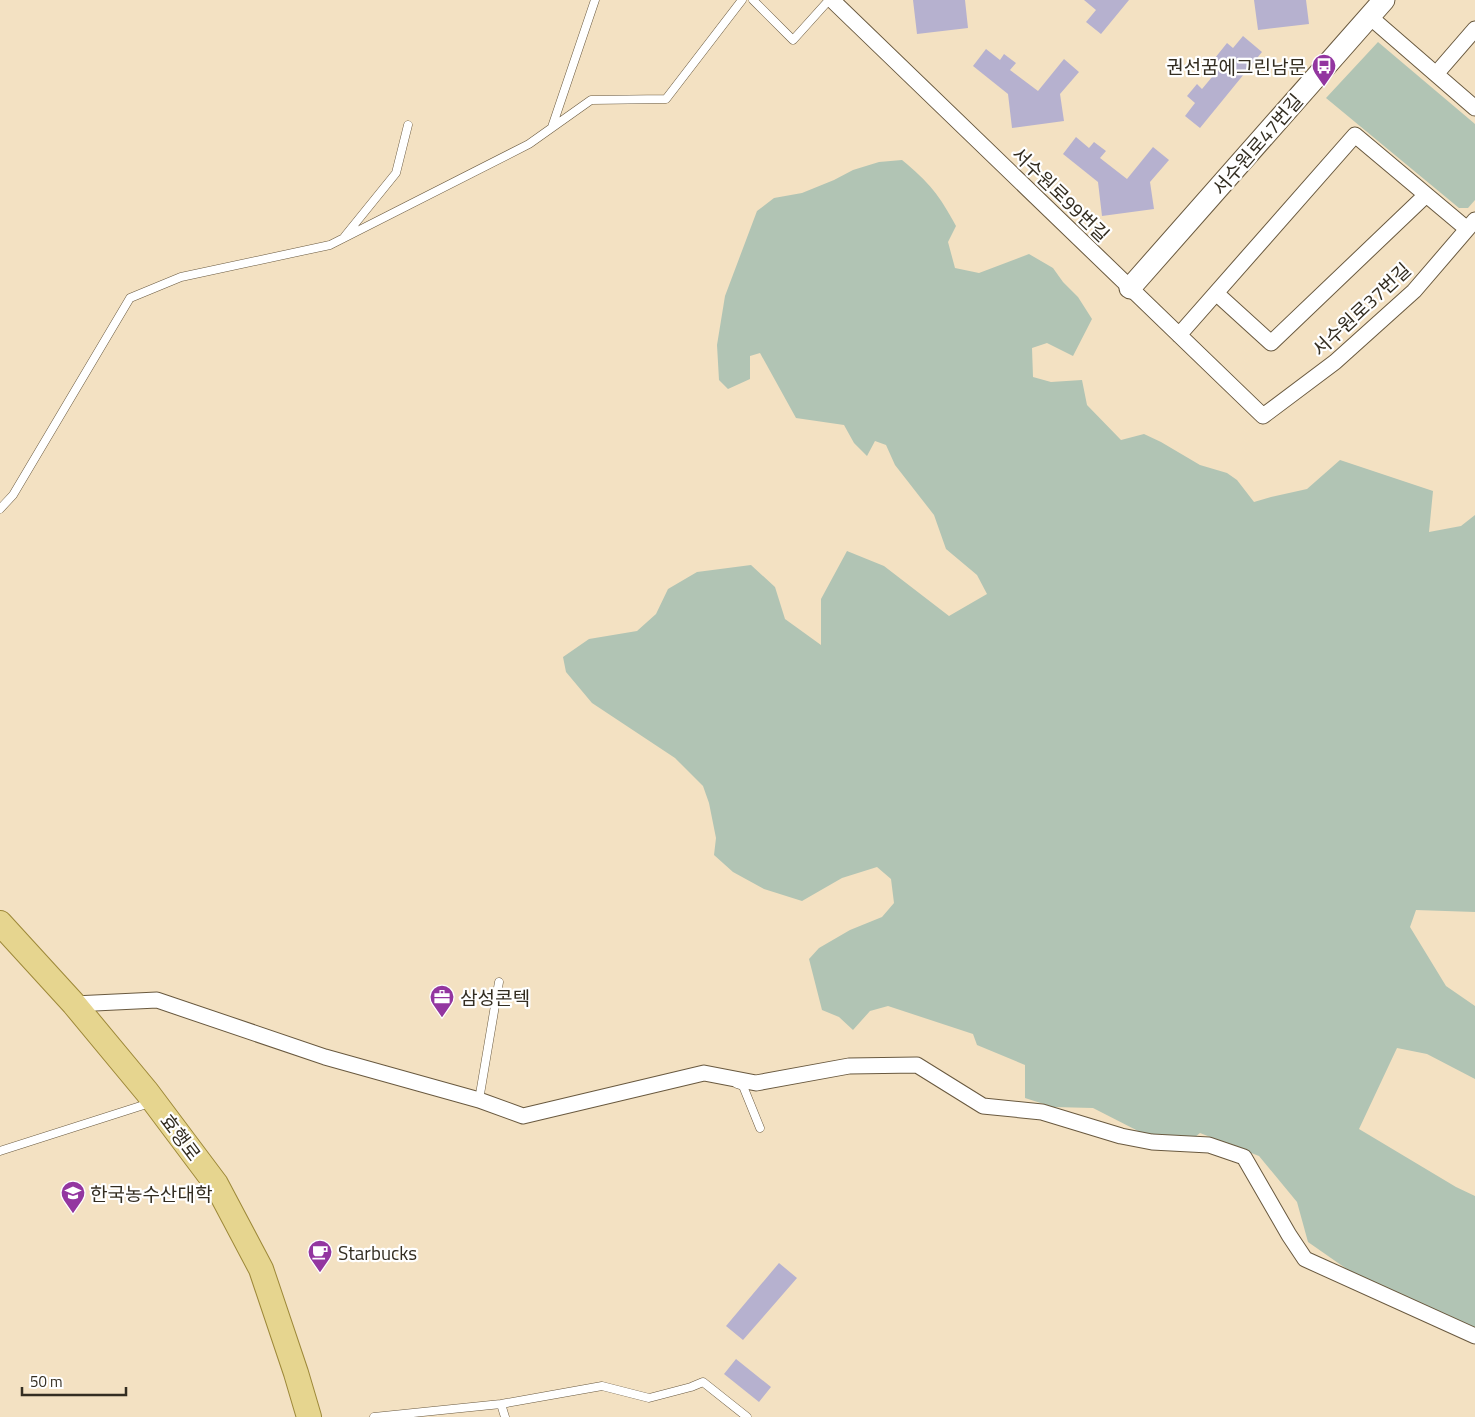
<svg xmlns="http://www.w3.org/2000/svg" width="1475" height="1417" font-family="'Titillium Web','Noto Sans KR',sans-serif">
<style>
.green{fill:#b1c4b4}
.building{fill:#b6b1cf}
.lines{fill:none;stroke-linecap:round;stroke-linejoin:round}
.lane-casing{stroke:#69593f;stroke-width:9}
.street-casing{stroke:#69593f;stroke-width:17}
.secondary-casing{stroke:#69593f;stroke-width:23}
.primary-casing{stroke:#9d8838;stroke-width:26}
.lane{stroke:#fff;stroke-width:8}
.street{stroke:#fff;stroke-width:15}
.secondary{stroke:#fff;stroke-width:21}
.primary{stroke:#e6d58f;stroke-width:24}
.labels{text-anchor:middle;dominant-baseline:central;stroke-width:4.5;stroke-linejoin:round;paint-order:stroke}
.poi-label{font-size:19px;fill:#332d21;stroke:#fff;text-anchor:start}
.street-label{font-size:19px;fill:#332d21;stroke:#fff}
</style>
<rect width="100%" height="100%" fill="#f3e1c2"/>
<path class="green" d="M1378,42L1475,124V200L1468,208H1459L1326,98Z
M902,160C929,182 940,196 956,226L948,242L955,268L979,273L1029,254L1053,268L1063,282L1078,297L1092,319L1073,356L1047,343L1032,348L1033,377L1051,382L1082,380L1087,405L1121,440L1144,434L1161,442L1200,465L1227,473L1237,480L1254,502L1271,497L1307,489L1340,460L1433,491L1429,532L1461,526L1475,515V912L1416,910L1410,927L1446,986L1475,1006V1079L1427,1054L1397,1048L1359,1129L1456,1187L1475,1196V1330L1403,1298L1351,1272L1308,1242L1297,1202L1259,1156L1200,1133L1189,1142L1142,1133L1093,1108L1053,1107L1025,1098V1065L977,1045L973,1034L888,1006L870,1011L853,1030L839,1017L822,1010L809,959L819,948L850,930L882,917L894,903L891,879L877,867L842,878L802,901L764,889L733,872L714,855L716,838L709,803L703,786L675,758L592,703L566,672L563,657L589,639L637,631L656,614L668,589L697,572L751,565L775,587L785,619L821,645V599L847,551L884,566L949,616L987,594L977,575L946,549L934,515L895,465L886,445L875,441L867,456L854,443L844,425L796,418L760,353L750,356V379L728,389L719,380L717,345L725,296L757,211L774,198L802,193L834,180L853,170L879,162Z"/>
<path class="building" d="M913,0H965L968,28L917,34Z
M1084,0H1129L1101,34L1086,22L1096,10Z
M1254,0H1306L1309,24L1258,30Z
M1243,36L1262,52L1200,128L1185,116L1195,103L1187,96L1197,84L1202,89L1222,65L1215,58L1227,43L1233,48Z
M986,49L1000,60L1004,54L1016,63L1010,70L1038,91L1064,59L1079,72L1060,94L1064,121L1012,128L1008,94L973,66Z
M1076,137L1089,148L1094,142L1106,151L1100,158L1127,179L1153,147L1169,160L1150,182L1154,209L1102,216L1098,182L1063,154Z
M779,1263L797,1278L743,1340L726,1326Z
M736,1359L771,1387L759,1402L724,1374Z"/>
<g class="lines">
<defs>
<path id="lane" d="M753,0L793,40L829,0
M552,127L595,0
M345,236L396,173L408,125
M0,509L13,495L130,298L181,277L330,245L529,144L591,100L666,99L742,0
M737,1084L743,1086L760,1128
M479,1100L499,982
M0,1151L150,1103
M501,1404L505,1417
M374,1417L501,1404L602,1386L649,1398L691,1387L703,1382L747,1417"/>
<path id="street" d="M832,0L1263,416L1335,362L1414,291L1475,220
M1370,17L1475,108
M1436,74L1475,29
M1216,293L1271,343L1426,195
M1179,335L1355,135L1467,229
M74,1004L157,1000L325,1057L479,1100L523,1116L704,1073L756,1083L849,1066L917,1065L983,1106L1042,1112L1121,1136L1152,1142L1209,1145L1244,1157L1289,1235L1305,1259L1475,1336"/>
<path id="secondary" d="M1130,288L1384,0"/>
<path id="primary" d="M0,923L74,1004L147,1092L216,1184L261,1269L296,1373L309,1417"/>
</defs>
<use href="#lane" class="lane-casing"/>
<use href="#street" class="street-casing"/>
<use href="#secondary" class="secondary-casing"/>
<use href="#primary" class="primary-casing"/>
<use href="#lane" class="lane"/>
<use href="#street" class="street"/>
<use href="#secondary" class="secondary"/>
<use href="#primary" class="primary"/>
</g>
<defs>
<symbol id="bus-pin" viewBox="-11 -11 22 30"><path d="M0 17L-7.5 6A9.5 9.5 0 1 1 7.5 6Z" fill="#9336a0" stroke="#fff"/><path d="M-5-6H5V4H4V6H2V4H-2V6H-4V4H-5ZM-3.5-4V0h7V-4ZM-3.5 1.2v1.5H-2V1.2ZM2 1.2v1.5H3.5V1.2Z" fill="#fff"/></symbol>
<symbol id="office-pin" viewBox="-11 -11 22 30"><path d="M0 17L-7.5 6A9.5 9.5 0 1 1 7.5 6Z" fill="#9336a0" stroke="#fff"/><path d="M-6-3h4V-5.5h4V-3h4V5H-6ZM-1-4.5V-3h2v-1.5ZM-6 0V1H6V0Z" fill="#fff"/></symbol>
<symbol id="university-pin" viewBox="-11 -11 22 30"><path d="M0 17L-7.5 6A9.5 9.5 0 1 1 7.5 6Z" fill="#9336a0" stroke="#fff"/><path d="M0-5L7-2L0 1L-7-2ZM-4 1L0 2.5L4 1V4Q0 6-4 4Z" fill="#fff"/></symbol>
<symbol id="cafe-pin" viewBox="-11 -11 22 30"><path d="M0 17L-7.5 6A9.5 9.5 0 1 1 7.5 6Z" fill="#9336a0" stroke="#fff"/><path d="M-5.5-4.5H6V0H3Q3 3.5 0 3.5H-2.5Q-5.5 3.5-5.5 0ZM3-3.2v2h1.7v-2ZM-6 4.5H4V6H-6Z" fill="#fff"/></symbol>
</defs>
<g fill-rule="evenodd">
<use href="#bus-pin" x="1310" y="52" width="28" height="38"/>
<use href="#office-pin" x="428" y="983" width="28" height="38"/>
<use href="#university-pin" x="59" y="1179" width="28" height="38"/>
<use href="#cafe-pin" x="306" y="1238" width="28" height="38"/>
</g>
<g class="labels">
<g class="poi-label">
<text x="1306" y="66" text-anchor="end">권선꿈에그린남문</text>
<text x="460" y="997">삼성콘텍</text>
<text x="90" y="1193">한국농수산대학</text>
<text x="338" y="1252">Starbucks</text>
</g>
<g class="street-label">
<text transform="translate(1257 144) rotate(-49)">서수원로47번길</text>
<text transform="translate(1061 194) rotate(44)">서수원로99번길</text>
<text transform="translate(1361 309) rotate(-43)">서수원로37번길</text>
<text transform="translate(181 1137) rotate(53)">효행로</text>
</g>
</g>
<path d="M22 1387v8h104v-8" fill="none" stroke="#332d21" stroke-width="2.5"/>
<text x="30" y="1387" font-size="15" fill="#332d21" stroke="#ffffff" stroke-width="4" paint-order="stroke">50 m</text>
</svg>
